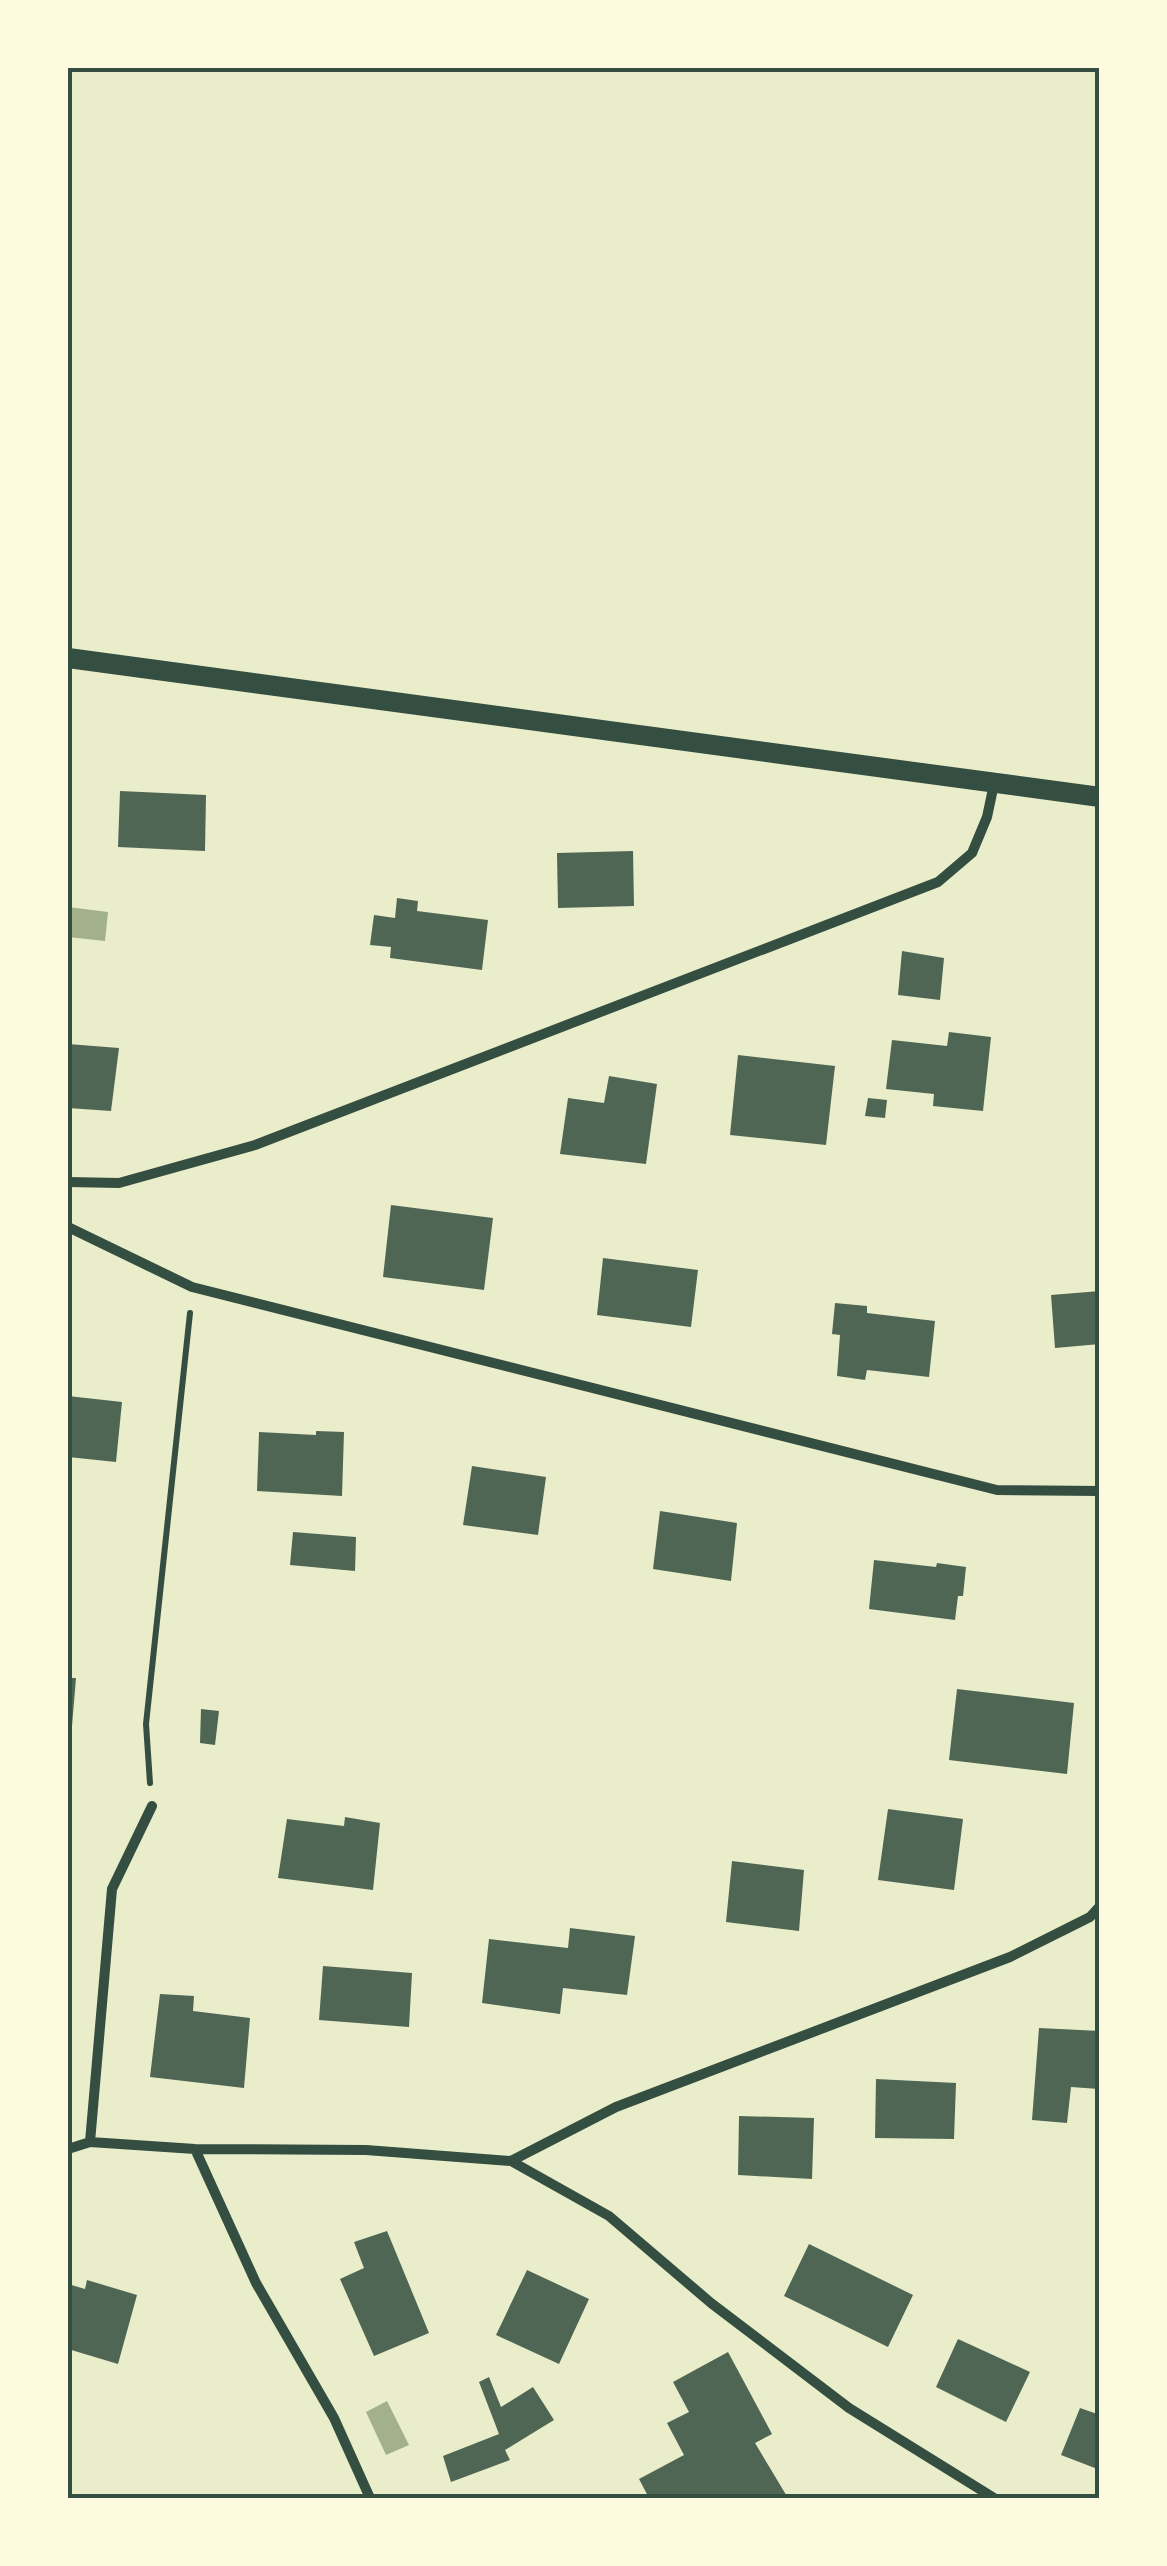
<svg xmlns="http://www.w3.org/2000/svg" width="1167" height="2566" font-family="'Work Sans',sans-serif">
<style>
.water{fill:#a3b18a}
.building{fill:#4f6655}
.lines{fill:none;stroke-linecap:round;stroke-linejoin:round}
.path{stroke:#344e41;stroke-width:6}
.minor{stroke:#344e41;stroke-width:10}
.secondary{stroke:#344e41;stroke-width:20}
.neatline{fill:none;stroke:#344e41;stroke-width:4}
</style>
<rect width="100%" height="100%" fill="#e9edc9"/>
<path class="water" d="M68,907L108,912L105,941L68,937Z
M387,2401L409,2445L386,2455L366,2412Z"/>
<path class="building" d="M120,791L206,795L205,851L118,847Z
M633,851L634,906L558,908L557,853Z
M397,898L418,901L417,911L488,920L482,970L390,958L391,947L370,945L374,915L395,918Z
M902,951L944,958L940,1000L898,995Z
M949,1032L991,1037L983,1111L933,1106L934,1094L886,1089L892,1040L947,1046Z
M68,1044L119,1048L111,1111L68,1108Z
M738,1055L835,1066L826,1145L730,1135Z
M609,1076L657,1084L646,1164L560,1154L568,1098L604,1103Z
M868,1098L887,1100L885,1118L865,1116Z
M391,1205L493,1218L484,1290L383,1277Z
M603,1258L698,1270L691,1327L597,1315Z
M1100,1291V1344L1055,1348L1051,1295Z
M835,1303L867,1306V1313L935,1321L929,1377L867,1370L865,1380L837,1376L840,1335L832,1334Z
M68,1396L122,1402L116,1462L68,1457Z
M316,1431L344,1432L342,1496L257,1491L259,1432L316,1435Z
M472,1466L546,1477L538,1535L463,1525Z
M660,1511L737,1523L731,1581L653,1569Z
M293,1532L356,1537L355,1571L290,1565Z
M874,1560L936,1567L937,1563L966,1567L963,1596H958L955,1620L869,1609Z
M68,1678H76L72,1726H68Z
M957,1689L1074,1703L1067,1774L949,1760Z
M201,1709L219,1711L215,1745L200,1743Z
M888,1809L963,1819L954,1890L878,1880Z
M345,1817L380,1823L373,1890L278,1878L287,1819L344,1826Z
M732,1861L804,1870L799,1931L726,1922Z
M570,1928L635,1936L627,1995L563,1988L560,2014L482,2003L489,1939L568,1948Z
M323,1966L412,1973L409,2027L319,2020Z
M160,1994L194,1996L193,2011L250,2018L244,2088L150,2077Z
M1039,2028L1100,2031L1099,2089L1071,2087L1067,2123L1032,2120Z
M876,2079L956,2083L954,2139L875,2138Z
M739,2116L814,2118L812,2179L738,2175Z
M387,2231L429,2333L374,2356L340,2279L364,2268L354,2242Z
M809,2244L913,2295L888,2347L784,2296Z
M527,2270L589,2299L559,2364L496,2335Z
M87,2280L137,2295L118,2364L68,2349V2284L85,2289Z
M958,2339L1030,2372L1006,2422L936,2387Z
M728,2352L772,2434L755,2443L788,2498H708L705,2494L697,2498H649L639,2479L684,2455L667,2423L689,2412L673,2382Z
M489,2377L501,2407L533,2387L554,2420L505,2450L510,2460L451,2482L443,2456L499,2434L479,2382Z
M1080,2408L1100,2415V2470L1061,2455Z"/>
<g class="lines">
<path class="path" d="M150,1783L146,1724L190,1313"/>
<path class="minor" d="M68,1182L119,1183L255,1145L938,882L972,853L987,817L994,784
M68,1227L192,1287L997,1490L1100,1491
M90,2142L112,1889L152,1806
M68,2149L90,2142L195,2149L366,2150L511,2161L609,2216L711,2303L849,2408L994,2498
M195,2149L256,2283L334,2418L370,2498
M511,2161L616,2107L1010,1957L1090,1917L1100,1906"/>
<path class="secondary" d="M68,658L1100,797"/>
</g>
<rect width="1167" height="2566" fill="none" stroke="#fefae0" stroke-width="140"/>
<rect x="70" y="70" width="1027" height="2426" class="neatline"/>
</svg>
